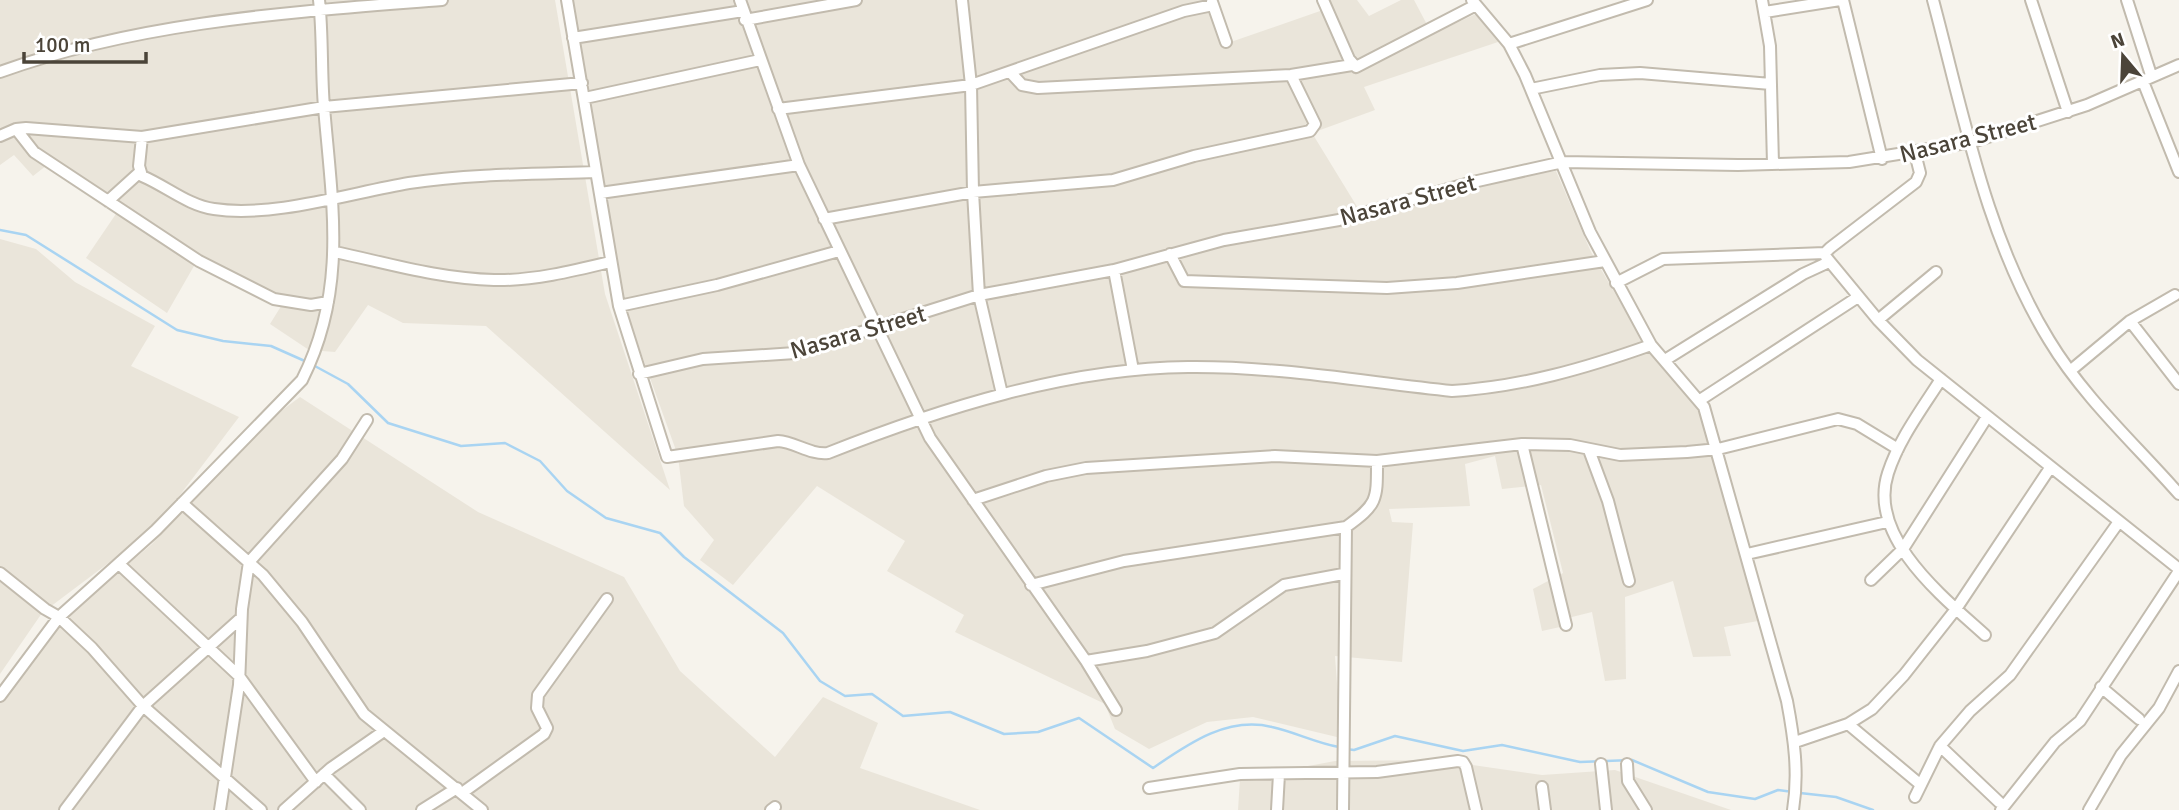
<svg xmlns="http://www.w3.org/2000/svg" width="2179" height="810" font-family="Signika,sans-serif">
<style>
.residential{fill:#eae5da}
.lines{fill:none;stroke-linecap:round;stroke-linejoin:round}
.stream{stroke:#a9d4f2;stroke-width:2.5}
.minor-casing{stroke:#c2bbae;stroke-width:14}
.minor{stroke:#fff;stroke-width:10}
.labels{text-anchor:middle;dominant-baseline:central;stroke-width:6;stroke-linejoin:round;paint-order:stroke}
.street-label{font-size:24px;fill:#4b4439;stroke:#fff}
</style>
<rect width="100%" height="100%" fill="#f6f3ec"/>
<path class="residential" d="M0,0H555L605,294L670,490L486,326L403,323L368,305L335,352L309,350L270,324L283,303L198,259L167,313L86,258L122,205L51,162L33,176L14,155L0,165Z
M571,0H1210L1225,44L1323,10L1320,0H1357L1369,16L1401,0H1414L1432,34L1478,13L1501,41L1364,87L1375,110L1312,133L1364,218L1417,200L1516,177L1556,171L1591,252L1641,338L1697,405L1758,621L1724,627L1731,656L1693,657L1673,581L1625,597L1626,679L1605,681L1592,612L1560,620V627L1542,631L1533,589L1563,573L1541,485L1502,489L1495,456L1465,464L1470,506L1389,509L1392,522L1413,523L1402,662L1335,656L1341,738L1253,717L1207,722L1149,749L1115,729L1105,704L955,632L964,615L887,571L905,541L817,486L733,585L700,560L714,540L684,506L678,456L626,311Z
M0,239L36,249L75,282L155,326L131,366L239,417L155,528L42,613L0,674Z
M300,397L478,512L624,577L680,671L775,757L823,697L878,723L860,768L980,810H0V701L55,626L152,544L261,426Z
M1438,760L1542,775L1615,770L1731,810H1238L1240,779L1335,761Z"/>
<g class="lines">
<path class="stream" d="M0,230L26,235L177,330L223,341L271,346L307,362
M313,365L348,384L388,423L461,446L505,443L540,461L567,491L606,518L660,533L684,557L783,633L820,681L845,696L872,694L903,716L950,712L1004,734L1038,732L1079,718L1153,768C1188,744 1227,716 1272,727C1295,732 1316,743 1339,747
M1346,749L1354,750L1395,736L1463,751L1502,745L1580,762L1632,760L1708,792L1755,799L1778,790L1793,792
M1800,793L1836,797L1873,810"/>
<defs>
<path id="minor" d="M567,0L619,306L667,457L778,441C795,442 810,455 828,453C939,409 1067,368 1188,367C1276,366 1365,382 1452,391C1521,387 1586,368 1651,345
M740,0L799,165L930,438L1086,661L1116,710
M962,0L971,85L973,192L979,295L1002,394
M1323,0L1349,59L1356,67L1476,5
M1472,0L1509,44L1525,75L1590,232L1651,345L1704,407L1787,701C1794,738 1799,773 1793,810
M1762,0L1770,46L1773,164
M1843,0L1882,159
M1933,0C1964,116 1986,237 2049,340C2084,398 2135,444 2179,494
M2031,0L2068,112
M2127,0L2151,75
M1212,2L1226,42
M1765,12L1840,0
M745,20L856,0
M573,38L743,11
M1509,44L1647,0
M0,72C141,21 294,12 442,0
M1011,73L1022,85L1038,88L1291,75L1352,65
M2142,79L2179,172
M1531,89L1600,75L1640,73L1771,84
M585,98L760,60
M778,109L971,85L1184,11L1213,5
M16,129L34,152L199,261L274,299L311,305L328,302
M0,136L16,129L26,128L142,137L324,107L582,83
M142,137L139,166L142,176C166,186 189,206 214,209C273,218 350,193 409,183C470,174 534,174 595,172
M1915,153L1920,173L1916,182L1830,248L1825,253L1826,257L1878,320L1917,360L2179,569
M600,193L799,165
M108,201L140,172
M824,219L973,192L1113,180L1194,156L1310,131L1315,124L1291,75
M335,252C387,263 440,279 494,280C532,281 573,271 610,262
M1170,254L1184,281L1387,288L1457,283L1605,261
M1114,270L1133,370
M1616,283L1663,259L1825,253
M619,306L717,285L839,251
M1878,320L1936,272
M2130,321L2179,384
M1665,360L1803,274L1829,262
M2070,371L2130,321L2175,295
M639,374L703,359L795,353L979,295L1114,270L1224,240L1339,220L1473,182L1563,162L1738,165L1849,162L1972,142L2087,105L2179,65
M1941,379C1922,409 1899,439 1888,473C1867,537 1943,597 1985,635
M1700,400L1858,297
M1522,444L1566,625
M1589,450L1608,501L1629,581
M973,500L1046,476L1086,468L1275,456L1377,461L1522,444L1570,445L1620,455L1687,452L1718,449L1838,419L1857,424L1898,449
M182,503L263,575L302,622L364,714L482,810
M1747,554L1887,522
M119,564L239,676L316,782
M0,573L45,609L59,617L92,648L143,706L261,810
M1871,580L1903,549L1987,417
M1031,585L1124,561L1346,527C1378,504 1377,500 1377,461
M1086,661L1147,651L1215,633L1284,585L1343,574
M2101,687L2139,719
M0,696L59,617L156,530L302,380C348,289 332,204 324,107C321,72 323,35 319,0
M1848,724L1921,785
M1795,742L1848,724L1872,709L1904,675L1956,609L2050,468
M1940,746L1999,802
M1601,764L1606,810
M1627,764L1628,781L1646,810
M324,774L360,810
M1542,787L1545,810
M1149,788L1240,774L1377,772L1458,761L1463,762L1466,767L1476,810
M462,793L544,734L547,728L537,708L538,695L607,599
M1915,797L1940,746L1970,711L2010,675L2118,523
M65,810L143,706L241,618
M220,810L239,685L242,609L249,562L342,459L367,420
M284,810L331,768L384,731
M422,810L457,788
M771,810L775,807
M1277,810L1279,774
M1343,810L1346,527
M2001,810L2055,742L2080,721L2179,571
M2089,810L2121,755L2159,708L2179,671"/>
</defs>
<use href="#minor" class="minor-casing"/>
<use href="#minor" class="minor"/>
</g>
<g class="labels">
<g class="street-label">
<text transform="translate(1968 138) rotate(-14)">Nasara Street</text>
<text transform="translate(1408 200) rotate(-15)">Nasara Street</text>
<text transform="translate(858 332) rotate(-16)">Nasara Street</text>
</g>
</g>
<g transform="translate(2123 56) rotate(341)" stroke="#ffffff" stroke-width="5" paint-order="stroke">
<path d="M0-5L12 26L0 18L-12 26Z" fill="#4b4439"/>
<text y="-10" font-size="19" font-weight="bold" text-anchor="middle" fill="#4b4439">N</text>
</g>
<path d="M24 52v10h122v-10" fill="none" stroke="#4b4439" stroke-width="3.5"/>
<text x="35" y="52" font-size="21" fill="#4b4439" stroke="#ffffff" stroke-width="5" paint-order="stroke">100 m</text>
</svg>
